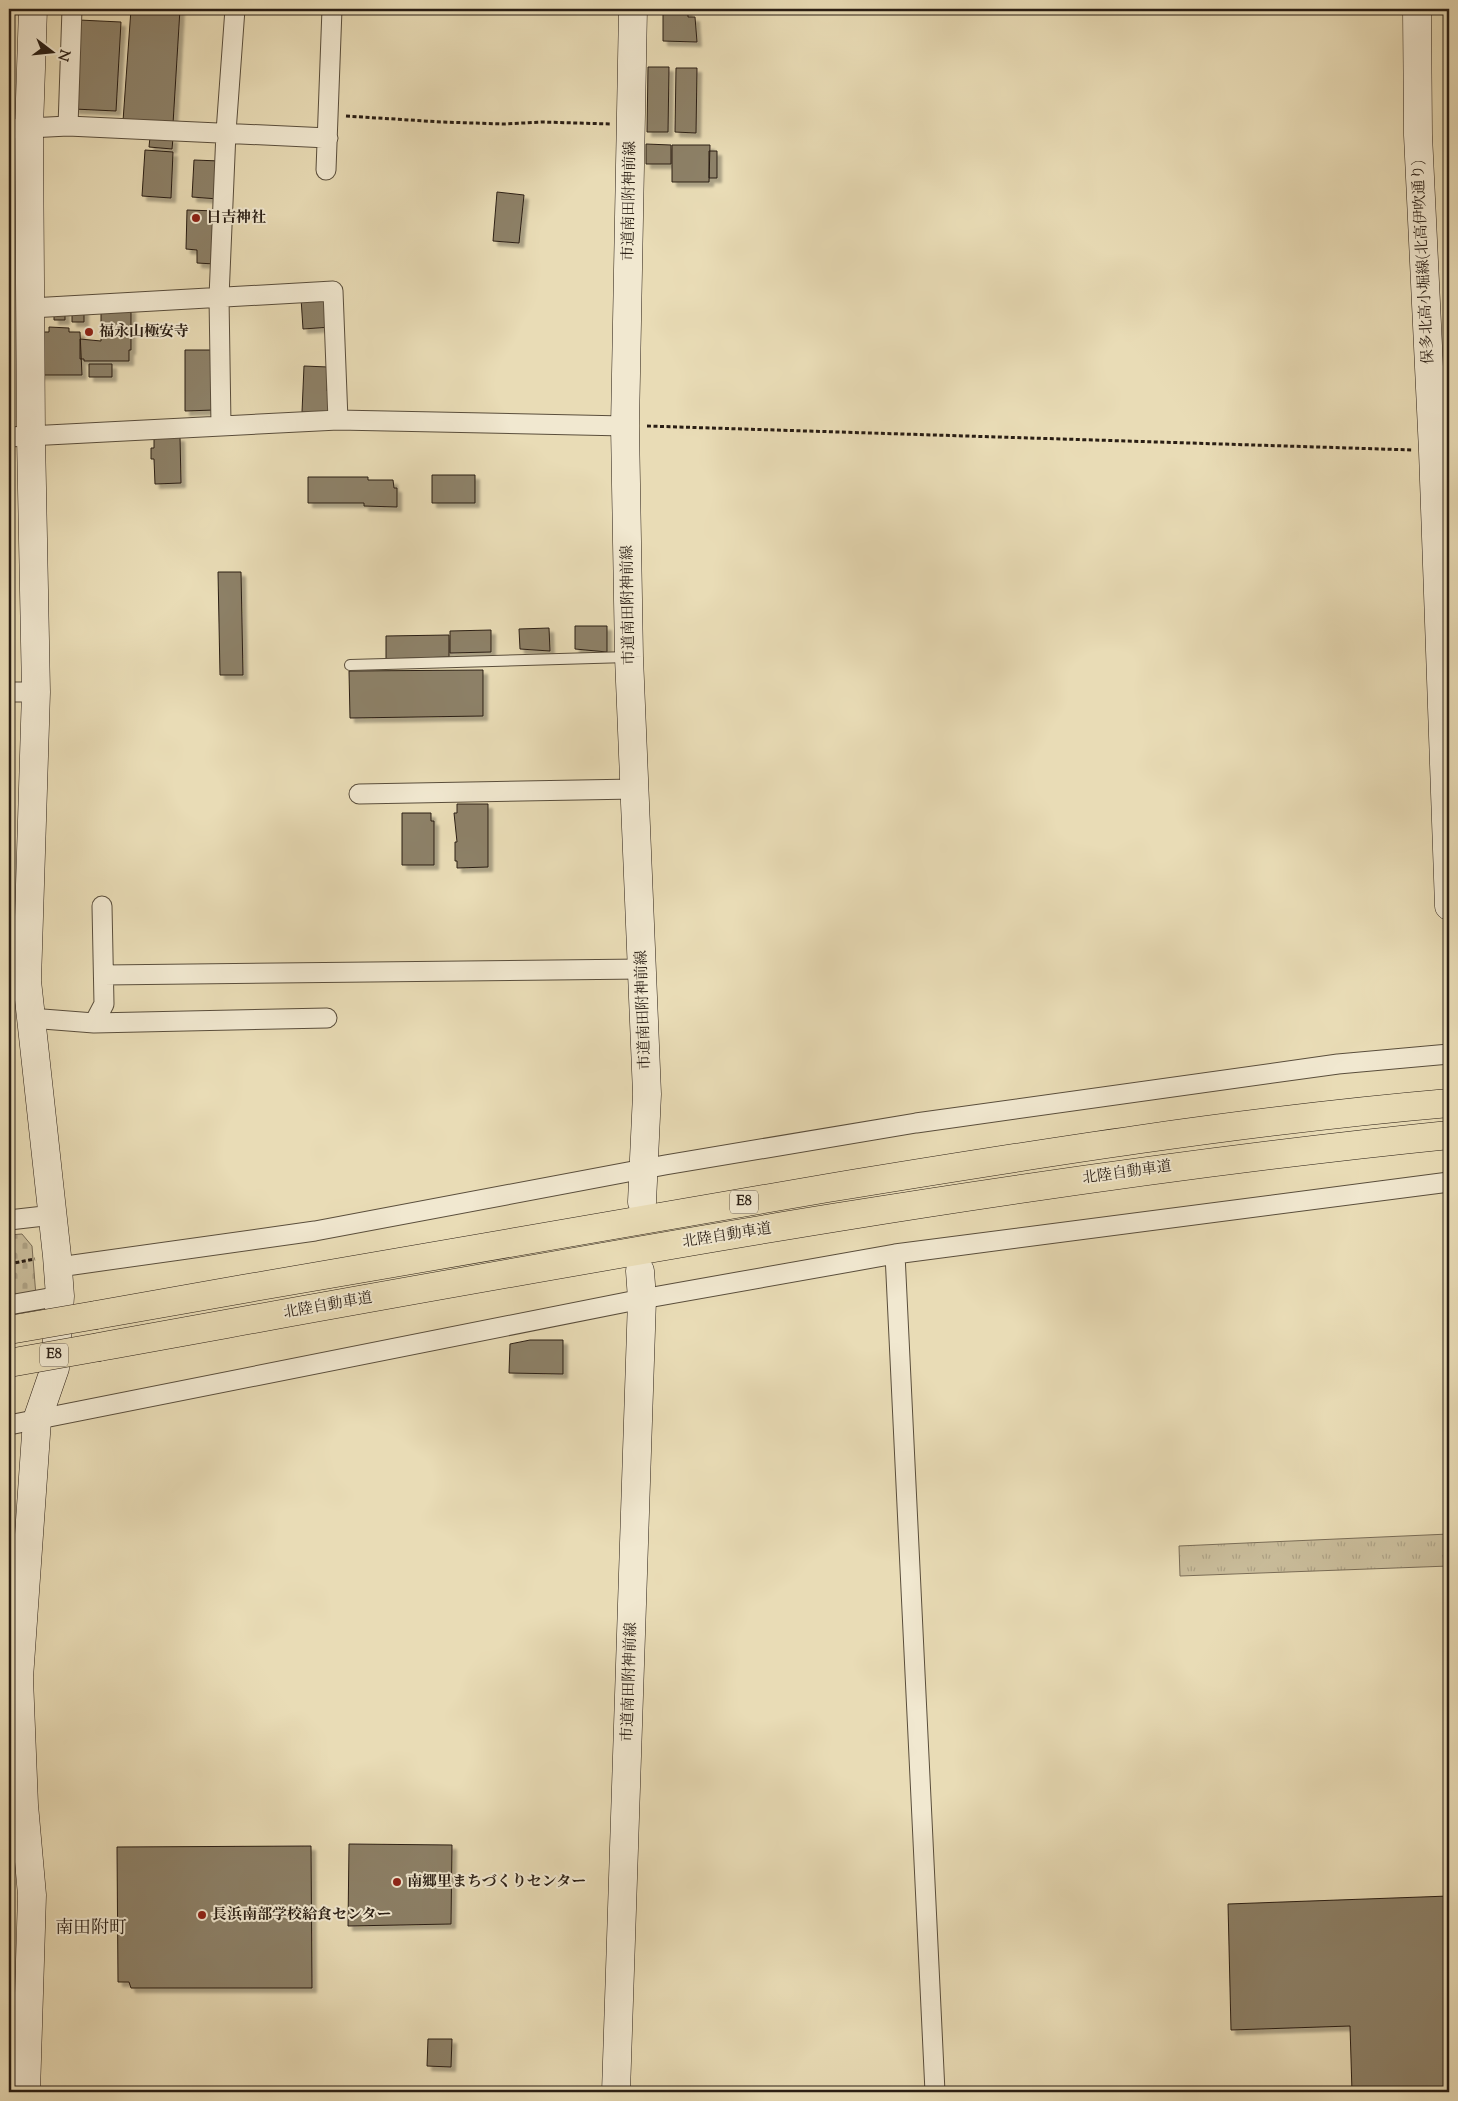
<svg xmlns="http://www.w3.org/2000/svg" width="1458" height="2101" font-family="'Sorts Mill Goudy','Noto Serif JP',serif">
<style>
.grass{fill:url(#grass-tufts);stroke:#7a6d57}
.cemetery{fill:url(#cemetery-stones);stroke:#7a6d57}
.building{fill:#8d8168;stroke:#2a1e14;filter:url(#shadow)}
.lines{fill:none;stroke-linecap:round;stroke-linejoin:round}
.lane-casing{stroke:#5a4e3c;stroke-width:12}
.street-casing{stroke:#5a4e3c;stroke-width:21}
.secondary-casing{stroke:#2a1e14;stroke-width:29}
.highway-casing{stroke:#2a1e14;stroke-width:29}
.path{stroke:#2a1e14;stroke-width:3;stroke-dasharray:4 2.5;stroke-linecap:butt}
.lane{stroke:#f1e8d0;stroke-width:10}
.street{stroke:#f1e8d0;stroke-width:19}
.secondary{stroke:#f1e8d0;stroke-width:28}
.highway{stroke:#e9dcb6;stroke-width:28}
.highway-bridge-casing{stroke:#2a1e14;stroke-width:29;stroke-linecap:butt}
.highway-bridge{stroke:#e9dcb6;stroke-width:28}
.poi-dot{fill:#8f2418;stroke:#f1e8d0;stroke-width:2}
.labels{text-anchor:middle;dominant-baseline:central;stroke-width:4;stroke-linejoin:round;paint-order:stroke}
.shield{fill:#f1e8d0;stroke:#665b4c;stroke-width:1}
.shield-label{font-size:14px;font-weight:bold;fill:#2a1e14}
.street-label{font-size:15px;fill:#2a1e14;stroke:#f1e8d0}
.poi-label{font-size:15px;font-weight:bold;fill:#2a1e14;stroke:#f1e8d0;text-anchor:start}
.quarter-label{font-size:18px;fill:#2a1e14;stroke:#f1e8d0}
</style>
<defs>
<pattern id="grass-tufts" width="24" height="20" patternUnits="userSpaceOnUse" patternTransform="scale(1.25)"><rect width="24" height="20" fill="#c9bc9a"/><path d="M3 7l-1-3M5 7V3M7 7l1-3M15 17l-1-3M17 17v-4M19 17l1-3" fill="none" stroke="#ada184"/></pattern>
<pattern id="cemetery-stones" width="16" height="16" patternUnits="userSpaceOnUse" patternTransform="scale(1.25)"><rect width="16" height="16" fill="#c9bc9a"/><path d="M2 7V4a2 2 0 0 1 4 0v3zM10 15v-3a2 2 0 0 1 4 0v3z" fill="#ada184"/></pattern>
<filter id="shadow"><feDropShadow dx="4.5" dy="4.5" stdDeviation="1" flood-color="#0004"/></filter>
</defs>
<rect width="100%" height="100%" fill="#e9dcb6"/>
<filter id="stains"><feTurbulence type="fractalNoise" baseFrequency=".004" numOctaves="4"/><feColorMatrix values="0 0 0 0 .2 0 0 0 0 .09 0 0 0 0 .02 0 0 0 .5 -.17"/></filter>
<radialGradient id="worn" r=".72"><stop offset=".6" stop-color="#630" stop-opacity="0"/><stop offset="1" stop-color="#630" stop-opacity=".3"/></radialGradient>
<path class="grass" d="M1449,1534V1566L1180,1576L1179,1546Z"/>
<path class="cemetery" d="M22,1234L32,1246L36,1296L9,1298V1235Z"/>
<path class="building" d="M131,9H180L173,124L123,121Z
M663,9H688V17H695L697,42L663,41Z
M79,20L121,22L116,111L74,109Z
M648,67H669L668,132H647Z
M676,68H697L696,133L675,132Z
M150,137L173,138L172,149L149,147Z
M646,144L671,145V164H646Z
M672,145H710L709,182H672Z
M145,150L173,152L171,198L142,196Z
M709,151H717V178H709Z
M194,160L220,161L218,199L192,197Z
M497,192L524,195L519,243L493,241Z
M187,210L217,211L215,264L197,263V250L186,249Z
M329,297L331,327L303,329L301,298Z
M131,308V350H129V361H84V359H80V339L101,341V312Z
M72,310H84V322H72Z
M54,311H65V320H54Z
M49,327L69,328V332H80L82,375H38V332H49Z
M185,350H214V410L185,411Z
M89,364H112V377H89Z
M304,366L328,367L327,391H332L331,413L302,412Z
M154,437H180L181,483L155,484L154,459H151V448H154Z
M432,475H475V503H432Z
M308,477H368V480H393L394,488H397V507L364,506V503H308Z
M218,572H241L243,675H220Z
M575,626H607V652L575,649Z
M549,628L550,651L520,649L519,629Z
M491,630V652L450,653V631Z
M449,635V657L386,659V636Z
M483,670V716L350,718L349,671Z
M457,804H488V867L457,868V861H455V842H457L454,813H457Z
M402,813H431V821H434V865H402Z
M530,1340H563V1374L509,1373L510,1344Z
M349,1844L452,1845L451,1924L348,1926Z
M311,1846L312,1988H131L129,1982H118L117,1847Z
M1449,1896V2092H1352L1350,2026L1231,2030L1228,1904Z
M428,2039H452L451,2067L427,2066Z"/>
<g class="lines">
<defs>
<path id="lane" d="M350,665L628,657"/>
<path id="street" d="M68,126L72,9
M9,129L68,126L328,138
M326,170L332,9
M31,308L333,291L338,420
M221,425L219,297L226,132L235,9
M9,437L338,420L625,426
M9,692H36
M359,794L635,789
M104,975L642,969
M9,981H27
M30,1018L94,1023L327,1018
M94,1023L104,1004L102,906
M9,1220L53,1215
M895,1254L935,2092
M59,1267L315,1231L665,1165L916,1123L1338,1064L1449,1054
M9,1305L60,1296
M9,1425L642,1299L895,1254L1449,1182"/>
<path id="secondary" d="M633,9L625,426L629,657L647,1094L642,1202
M1417,9L1418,135L1433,451L1449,906
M26,2092L32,1895L24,1805L19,1678L37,1420L55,1368L60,1296L57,1256L27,981L36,692L31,437L29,128L33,9
M616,2092L642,1299L640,1271"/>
<path id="highway" d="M96,1315C340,1272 584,1228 828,1188C1035,1154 1241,1121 1449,1103
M99,1347C548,1266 996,1181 1449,1135"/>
</defs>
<use href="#lane" class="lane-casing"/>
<use href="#street" class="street-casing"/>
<use href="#secondary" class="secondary-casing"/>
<use href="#highway" class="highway-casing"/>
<path class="path" d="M346,116L441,122L504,124L543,122L610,124
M647,426L1413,450
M9,1264L35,1259"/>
<use href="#lane" class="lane"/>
<use href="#street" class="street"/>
<use href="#secondary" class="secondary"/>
<use href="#highway" class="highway"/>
<defs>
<path id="highway-bridge" d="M9,1330L96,1315
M9,1363L99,1347"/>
</defs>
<use href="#highway-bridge" class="highway-bridge-casing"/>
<use href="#highway-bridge" class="highway-bridge"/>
</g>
<g class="poi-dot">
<circle cx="196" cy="218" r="5"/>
<circle cx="89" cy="332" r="5"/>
<circle cx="397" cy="1882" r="5"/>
<circle cx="202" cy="1915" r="5"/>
</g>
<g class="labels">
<g class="shield">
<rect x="730" y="1190.5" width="28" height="23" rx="4"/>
<rect x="40" y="1343.5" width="28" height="23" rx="4"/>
</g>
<g class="shield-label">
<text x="744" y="1202">E8</text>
<text x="54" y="1355">E8</text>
</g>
<g class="street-label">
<text transform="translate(630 201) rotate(-89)">市道南田附神前線</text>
<text transform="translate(1424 262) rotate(-93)">保多北高小堀線(北高伊吹通り)</text>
<text transform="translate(629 605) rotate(-91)">市道南田附神前線</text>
<text transform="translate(644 1010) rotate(-92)">市道南田附神前線</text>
<text transform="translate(1127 1173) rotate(-8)">北陸自動車道</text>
<text transform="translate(727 1236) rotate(-9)">北陸自動車道</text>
<text transform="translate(328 1306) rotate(-10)">北陸自動車道</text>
<text transform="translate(630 1682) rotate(-88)">市道南田附神前線</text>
</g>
<g class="poi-label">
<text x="206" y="218">日吉神社</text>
<text x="99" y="332">福永山極安寺</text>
<text x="407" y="1882">南郷里まちづくりセンター</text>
<text x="212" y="1915">長浜南部学校給食センター</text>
</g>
<g class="quarter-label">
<text x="91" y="1929">南田附町</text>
</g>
</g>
<rect width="1458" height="2101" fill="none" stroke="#e9dcb6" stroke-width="30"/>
<rect x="10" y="10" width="1438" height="2081" fill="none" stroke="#2a1e14" stroke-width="2.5"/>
<rect x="15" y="15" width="1428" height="2071" fill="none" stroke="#2a1e14"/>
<g transform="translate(52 52) rotate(106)" stroke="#f1e8d0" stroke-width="4" paint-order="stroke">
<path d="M0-4L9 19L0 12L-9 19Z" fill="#2a1e14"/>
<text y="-8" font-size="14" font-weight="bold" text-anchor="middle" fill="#2a1e14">N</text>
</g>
<rect width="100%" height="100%" filter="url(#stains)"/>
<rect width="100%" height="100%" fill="url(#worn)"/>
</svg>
